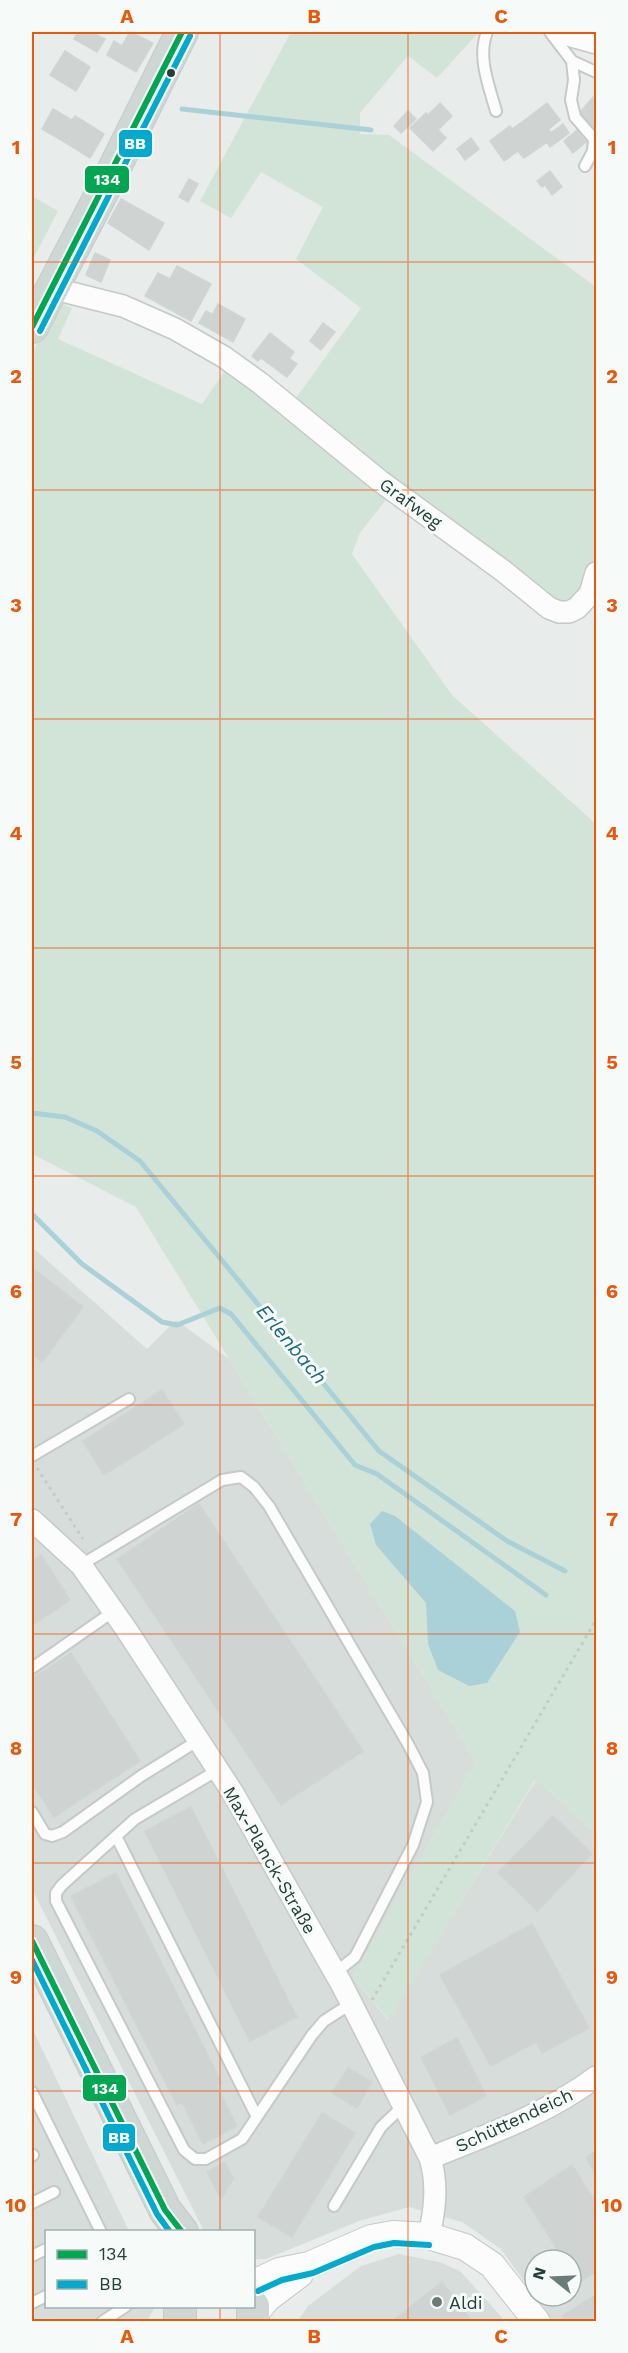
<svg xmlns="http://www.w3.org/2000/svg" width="628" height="2353" font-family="'Work Sans',sans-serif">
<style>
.built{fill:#d6ddda;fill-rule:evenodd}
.green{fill:#d2e4d8}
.water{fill:#aad1d8}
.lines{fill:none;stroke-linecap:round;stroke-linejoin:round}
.stream{stroke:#aad1d8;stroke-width:5}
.building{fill:#cfd3d2;stroke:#d0d5d3;stroke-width:1.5}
.service-casing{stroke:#c5c9c7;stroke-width:14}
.minor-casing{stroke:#c5c9c7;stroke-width:24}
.tertiary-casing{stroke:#c5c9c7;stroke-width:28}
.primary-casing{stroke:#c3cac9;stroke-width:34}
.path{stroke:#c3cbca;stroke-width:3;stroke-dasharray:3 4.5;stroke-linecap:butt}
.service{stroke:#fcfcfc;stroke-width:10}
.minor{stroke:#fcfcfc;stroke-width:21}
.tertiary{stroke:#fcfcfc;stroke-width:26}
.primary{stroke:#cfd7d5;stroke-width:32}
.bus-1-casing{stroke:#f6fbf9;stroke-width:10}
.bus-2-casing{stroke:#f6fbf9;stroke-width:10}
.bus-1{stroke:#00a651;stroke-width:6}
.bus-2{stroke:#00a9ce;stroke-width:6}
.grid{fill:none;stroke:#e8590c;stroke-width:1.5;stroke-opacity:0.55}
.bus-dot{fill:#25403a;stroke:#f6fbf9;stroke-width:2}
.poi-dot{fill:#697c78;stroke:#f6fbf9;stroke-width:2}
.labels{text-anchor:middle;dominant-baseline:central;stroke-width:6;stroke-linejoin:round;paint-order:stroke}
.street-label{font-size:18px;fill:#25403a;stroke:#f6fbf9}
.poi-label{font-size:18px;fill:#25403a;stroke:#f6fbf9;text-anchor:start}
.water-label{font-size:20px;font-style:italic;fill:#1f6a7c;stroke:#f6fbf9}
.line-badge{stroke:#f6fbf9;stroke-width:2}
.badge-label{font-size:16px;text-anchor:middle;font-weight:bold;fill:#fff}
.neatline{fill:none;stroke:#e8590c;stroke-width:2}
.grid-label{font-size:20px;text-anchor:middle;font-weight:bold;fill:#e8590c}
</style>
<rect width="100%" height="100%" fill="#e8ecea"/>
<path class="built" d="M32,1247L147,1349L176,1320L229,1359L476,1762L353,1977L388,2020L536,1780L596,1834V2321H553L501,2249L462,2222L409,2207L359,2221L266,2259H254V2232L204,2231L32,1889ZM535,2260H571V2296H535Z
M32,2028L129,2231L46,2232V2306L155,2307L147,2321H32Z
M399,2254L439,2262L460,2271L505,2321L297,2322L308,2306L361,2266Z"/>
<path class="green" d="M291,32H479L437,78L408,56L360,113V134L389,135L596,287V553L594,569L579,599L560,604L293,402L361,308L296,259L323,207L261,172L231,218L200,201Z
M32,196L58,211L32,261Z
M57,302L72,308L58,339L202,404L229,365L391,493L360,533L352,554L452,695L596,824V1834L535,1780L389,2020L353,1977L476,1762L136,1207L32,1154V354Z"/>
<path class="water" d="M382,1511L395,1516L515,1611L520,1632L487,1683L469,1686L438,1670L428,1644L426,1603L376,1545L370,1524Z"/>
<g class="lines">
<path class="stream" d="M182,109L371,130
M32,1113L65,1117L97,1131L140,1161L379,1451L507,1541L565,1571
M32,1214L82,1264L162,1322L177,1325L220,1308L231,1314L355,1465L377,1474L546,1595"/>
</g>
<path class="building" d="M78,32H91L105,39L97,52L74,39Z
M130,32L153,43L136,72L107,55L114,41L122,46Z
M65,51L90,67L76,91L50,75Z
M596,94V130L579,113Z
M440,103L452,116L438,130L446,138L433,151L410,128L426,113L428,115Z
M547,103L560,120L549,129L551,133L544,138L529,117Z
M53,109L72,120L75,116L80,119L66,143L42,129Z
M408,111L416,119L401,133L394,126Z
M529,117L547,142L524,158L518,151L504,161L490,141L510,126L512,129Z
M80,119L104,134L90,158L66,143Z
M563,124L569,133L550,147L544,138Z
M577,130L586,142L573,153L564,141Z
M471,138L479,149L465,160L457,149Z
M550,171L555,178L542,187L537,181Z
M555,178L562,187L552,195L545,185Z
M189,179L198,184L188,202L179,197Z
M121,199L164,223L149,250L108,223Z
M95,253L110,260L101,282L86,275Z
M177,266L211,284L191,321L145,296L158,273L170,279Z
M218,304L245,319L233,342L206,327Z
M206,311L212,314L206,327L199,323Z
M323,323L335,332L330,338L318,330Z
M318,330L330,338L321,350L310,341Z
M270,333L294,352L280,372L261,358L258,361L252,356Z
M290,359L297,364L287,377L280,372Z
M32,1268L83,1307L42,1362L32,1354Z
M162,1390L184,1424L104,1475L83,1441Z
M199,1504L363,1751L281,1805L117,1559Z
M41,1555L70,1600L32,1625V1561Z
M71,1653L140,1761L54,1817L32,1783V1679Z
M191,1807L297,2017L250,2041L145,1831Z
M553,1816L592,1854L537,1911L498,1873Z
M116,1873L222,2083L216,2085L237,2126L203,2144L182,2102L177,2105L71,1896Z
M532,1924L589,2028L542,2053L536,2042L491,2066L440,1975Z
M457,2038L486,2096L450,2115L421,2057Z
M348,2068L372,2082L357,2108L332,2093Z
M322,2113L355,2133L292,2237L258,2217Z
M596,2151V2175L586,2158Z
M225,2162L233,2179L221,2199L207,2172Z
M572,2165L596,2203V2271L579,2283L571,2271V2260H564L524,2197Z
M442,2282L472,2322H391Z
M596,2295V2322H566L562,2316Z"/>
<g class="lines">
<defs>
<path id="service" d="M487,32C477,57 489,86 496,111
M550,32L572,61L574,80L571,100L575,117L594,139L593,151L585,166
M572,61L596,72
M32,1456L129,1399
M81,1565L222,1480L241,1477L254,1487L269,1506L408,1744L423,1773L427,1802L413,1845L355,1957L335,1973
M32,1668L114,1611
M218,1770L135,1819L62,1885L56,1893V1901L184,2150L195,2159H206L242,2139L312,2035L324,2021L352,2003
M32,1812L45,1834L52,1836L63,1832L141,1776L199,1740
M116,1836L257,2117
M32,2092L101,2232
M32,2156L33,2155
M32,2203L54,2192
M334,2206L381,2127L404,2105
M32,2256L46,2249
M32,2303L46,2296
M102,2322L126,2306"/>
<path id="minor" d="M557,32L596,43
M51,288L123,306L175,329L224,357L260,383L380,481L502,570L549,608L559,612H569L577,608L590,594L596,573
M32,1520L81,1565L126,1629L233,1793L342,1985L430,2158C438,2184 435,2209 429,2236
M430,2158C487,2135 547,2114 596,2077"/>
<path id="tertiary" d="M254,2283L279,2271L309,2265L371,2238L393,2234L429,2236L465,2247L492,2265L537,2322
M254,2315L267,2299L300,2274"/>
<path id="primary" d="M32,327L108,181L182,32
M32,1941L165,2210L182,2232
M253,2306V2322
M180,2322V2306"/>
</defs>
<use href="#service" class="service-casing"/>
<use href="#minor" class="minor-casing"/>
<use href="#tertiary" class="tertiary-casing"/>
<use href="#primary" class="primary-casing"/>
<path class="path" d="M37,1468L83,1539
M372,2000L596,1620"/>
<use href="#service" class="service"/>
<use href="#minor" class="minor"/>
<use href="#tertiary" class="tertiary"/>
<use href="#primary" class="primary"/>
<defs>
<path id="bus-1" d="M32,327L182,32
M32,1941L165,2210L182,2232"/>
<path id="bus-2" d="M40,331L190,36
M32,1960L157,2214L170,2232
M258,2291L282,2280L313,2273L374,2247L394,2243L429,2245"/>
</defs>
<use href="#bus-1" class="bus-1-casing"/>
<use href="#bus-2" class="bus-2-casing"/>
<use href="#bus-1" class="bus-1"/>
<use href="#bus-2" class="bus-2"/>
</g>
<path class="grid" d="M220,32V2232M408,32V2322M32,262H596M32,490H596M32,719H596M32,948H596M32,1176H596M32,1405H596M32,1634H596M32,1863H596M32,2091H596M220,2306V2322"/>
<circle class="bus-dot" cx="171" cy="73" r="5"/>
<circle class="poi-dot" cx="437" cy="2302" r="6"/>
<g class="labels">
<g class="street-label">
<text transform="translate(411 503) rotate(36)">Grafweg</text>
<text transform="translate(270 1860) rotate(60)">Max-Planck-Straße</text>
<text transform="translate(514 2120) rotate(-25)">Schüttendeich</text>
</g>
<g class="poi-label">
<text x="449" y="2302">Aldi</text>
</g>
<g class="water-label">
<text transform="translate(292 1344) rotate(50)">Erlenbach</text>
</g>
</g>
<g class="line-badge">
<rect x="118" y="129" width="35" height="29" rx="6" fill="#00a9ce"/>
<rect x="84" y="165" width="46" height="29" rx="6" fill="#00a651"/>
<rect x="82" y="2074" width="45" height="28" rx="6" fill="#00a651"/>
<rect x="102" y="2123" width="34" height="29" rx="6" fill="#00a9ce"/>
</g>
<g class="badge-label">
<text x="135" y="149">BB</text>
<text x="107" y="185">134</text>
<text x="105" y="2094">134</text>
<text x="119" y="2143">BB</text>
</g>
<rect width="628" height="2353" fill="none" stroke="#f6fbf9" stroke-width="66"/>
<rect x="45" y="2230" width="210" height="78" fill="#f6fbf9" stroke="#a2b0ad" stroke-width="1.5"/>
<rect x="57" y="2250" width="30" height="9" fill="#00a651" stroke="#a2b0ad" stroke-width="1.5"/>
<text x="99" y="2260" font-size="18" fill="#25403a">134</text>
<rect x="57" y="2280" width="30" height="9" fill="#00a9ce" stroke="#a2b0ad" stroke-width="1.5"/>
<text x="99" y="2290" font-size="18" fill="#25403a">BB</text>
<g transform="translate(553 2278) rotate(288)"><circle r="28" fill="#f6fbf9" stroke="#a2b0ad" stroke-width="1.5"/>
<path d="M0-4.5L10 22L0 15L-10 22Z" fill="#697c78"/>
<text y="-9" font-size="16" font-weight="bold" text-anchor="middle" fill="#25403a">N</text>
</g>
<rect x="33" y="33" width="562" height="2287" class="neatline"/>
<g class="grid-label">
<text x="127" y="23">A</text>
<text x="314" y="23">B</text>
<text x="501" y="23">C</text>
<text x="16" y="154">1</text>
<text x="612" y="154">1</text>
<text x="16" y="383">2</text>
<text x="612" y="383">2</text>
<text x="16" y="612">3</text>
<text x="612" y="612">3</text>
<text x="16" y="840">4</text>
<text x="612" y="840">4</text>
<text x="16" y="1069">5</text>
<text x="612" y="1069">5</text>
<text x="16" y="1298">6</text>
<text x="612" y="1298">6</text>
<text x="16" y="1526">7</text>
<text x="612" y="1526">7</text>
<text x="16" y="1755">8</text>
<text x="612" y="1755">8</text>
<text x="16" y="1984">9</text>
<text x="612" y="1984">9</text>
<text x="16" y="2212">10</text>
<text x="612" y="2212">10</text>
<text x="127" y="2343">A</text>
<text x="314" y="2343">B</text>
<text x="501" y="2343">C</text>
</g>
</svg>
